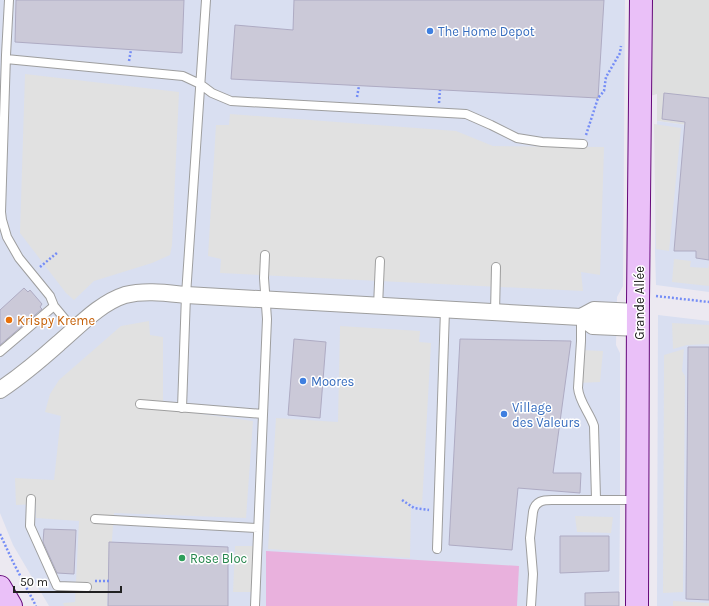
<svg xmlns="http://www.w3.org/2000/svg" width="709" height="606" font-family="Karla,sans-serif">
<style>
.residential{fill:#dedfdf}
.commercial{fill:#d9dff1}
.grass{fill:#e9b1dd}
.parking{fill:#e1e1e1}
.building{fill:#cbc9d8;stroke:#aeabc3}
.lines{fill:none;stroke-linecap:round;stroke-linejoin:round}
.service-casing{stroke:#9e9e9e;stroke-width:10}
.minor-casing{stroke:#9e9e9e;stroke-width:18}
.secondary-casing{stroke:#640879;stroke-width:24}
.path{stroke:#758df6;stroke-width:2.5;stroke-dasharray:2 2;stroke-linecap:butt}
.service{stroke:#fff;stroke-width:8}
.minor{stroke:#fff;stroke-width:16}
.secondary{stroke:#eac0f8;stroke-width:22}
.shop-dot{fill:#3f7fe0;stroke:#fff;stroke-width:1.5}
.food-dot{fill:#e8710a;stroke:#fff;stroke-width:1.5}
.leisure-dot{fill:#2e9e5b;stroke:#fff;stroke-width:1.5}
.labels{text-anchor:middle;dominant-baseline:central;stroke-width:3;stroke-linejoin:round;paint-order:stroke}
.shop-label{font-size:13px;fill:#366cbe;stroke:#fff;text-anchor:start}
.street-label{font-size:13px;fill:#212121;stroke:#fff}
.food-label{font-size:13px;fill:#c56008;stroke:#fff;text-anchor:start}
.leisure-label{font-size:13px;fill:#27864d;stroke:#fff;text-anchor:start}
</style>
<rect width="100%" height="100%" fill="#ece9f1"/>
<path class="residential" d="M641,0H709V128L657,121V94L640,99Z"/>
<path class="commercial" d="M0,0H625L623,286L617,297L616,345L620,353V512L619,606H49L13,545L0,513Z
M657,121L709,128V292L656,285L655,252Z
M658,315L709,321V606H657Z"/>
<path class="grass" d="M266,551L519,566L517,606H266Z"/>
<path class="parking" d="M25,74L179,92L172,245L170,255L152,263L94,281L74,300L66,293L20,233Z
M230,114L456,131L493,146L604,147L600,275L581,272L583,291L220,273L221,259L208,256L216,125H229Z
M654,124L681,128L669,251L656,249Z
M674,259L691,261L690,267L708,268L709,264V286L672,282Z
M149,321L150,335L163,337V409L253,421L246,518L114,513L107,606H64L63,603L75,602L79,521L36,518V504L16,505L15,478L54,480L61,416L45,412L50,394L59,380L121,326Z
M672,323L709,325V344L687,345L673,349Z
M340,326L420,331L419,342L431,343L422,505L411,504L410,558L268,549L276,418L338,422Z
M684,349L682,371L685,376L683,592L663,593L664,355Z
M579,350L603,351L600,382L578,383Z
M575,516L613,517L611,533L577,532Z
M235,546H257L255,592H233Z
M673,601L709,603V606H673Z"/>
<path class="building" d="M16,0H184L182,53L15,42Z
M294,0H604L598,98L231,79L235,25L293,30Z
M664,93L709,98V260L696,258V251H674L685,122L662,119Z
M24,288L28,292L30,290L42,304L40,307L42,309L0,345V310Z
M294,339L326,342L320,418L288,415Z
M460,339L571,341L553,473H581L580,493L518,488L512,550L449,545Z
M688,347H709V600L686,599Z
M44,529L76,530L74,574L57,573L43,542Z
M560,536H609V571L560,573Z
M109,542L228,547V606H108Z
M619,592V606H585V593Z"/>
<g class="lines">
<defs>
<path id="service" d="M9,0L6,55L1,212L2,220L7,237L19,258L50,296L54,306L74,330
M6,59L183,76L200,84L212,93L231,101L466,114L491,125L517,138L542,142L583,144
M378,306L380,261
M495,313L496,267
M581,317V341L578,388C579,402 590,413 594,426L596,499
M0,352L54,306
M140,404L263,414
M182,408L186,295L206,0
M31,499L30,526L57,586L87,587
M95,519L258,528
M437,549L445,310
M255,606L267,319L264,278L265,255
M531,606L533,574L530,538L533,512C535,501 543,500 552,500H637"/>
<path id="minor" d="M581,317L594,310L638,312
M0,390C21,376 40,360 59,343C79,326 100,303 125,295C145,290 166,293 186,295L581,317L593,326L639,328"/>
<path id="secondary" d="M0,587L11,606
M637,606L638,301L641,0"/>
</defs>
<use href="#service" class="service-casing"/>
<use href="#minor" class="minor-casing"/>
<use href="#secondary" class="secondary-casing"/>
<path class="path" d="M129,61L131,50
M357,97L359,86
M439,103L440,90
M586,135L598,98L604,91L606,77L620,53L621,46
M40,267L58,252
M656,296L709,302
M402,500L414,508L429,510
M0,534L13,562L36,606
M95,581H109"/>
<use href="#service" class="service"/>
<use href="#minor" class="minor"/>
<use href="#secondary" class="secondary"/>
</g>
<g class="shop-dot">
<circle cx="430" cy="31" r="4"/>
<circle cx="303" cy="381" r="4"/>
<circle cx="504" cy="414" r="4"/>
</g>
<circle class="food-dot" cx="9" cy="320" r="4"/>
<circle class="leisure-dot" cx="182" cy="558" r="4"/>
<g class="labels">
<g class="shop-label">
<text x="438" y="31">The Home Depot</text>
<text x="311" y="381">Moores</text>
<text x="512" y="407">Village<tspan x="512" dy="15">des Valeurs</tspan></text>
</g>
<g class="street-label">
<text transform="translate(639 303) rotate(-90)">Grande Allée</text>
</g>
<g class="food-label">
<text x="17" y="320">Krispy Kreme</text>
</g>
<g class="leisure-label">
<text x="190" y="558">Rose Bloc</text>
</g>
</g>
<path d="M14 586v6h107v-6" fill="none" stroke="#212121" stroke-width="2"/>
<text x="20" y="586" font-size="12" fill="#212121" stroke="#ffffff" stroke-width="3" paint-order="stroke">50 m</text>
</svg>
